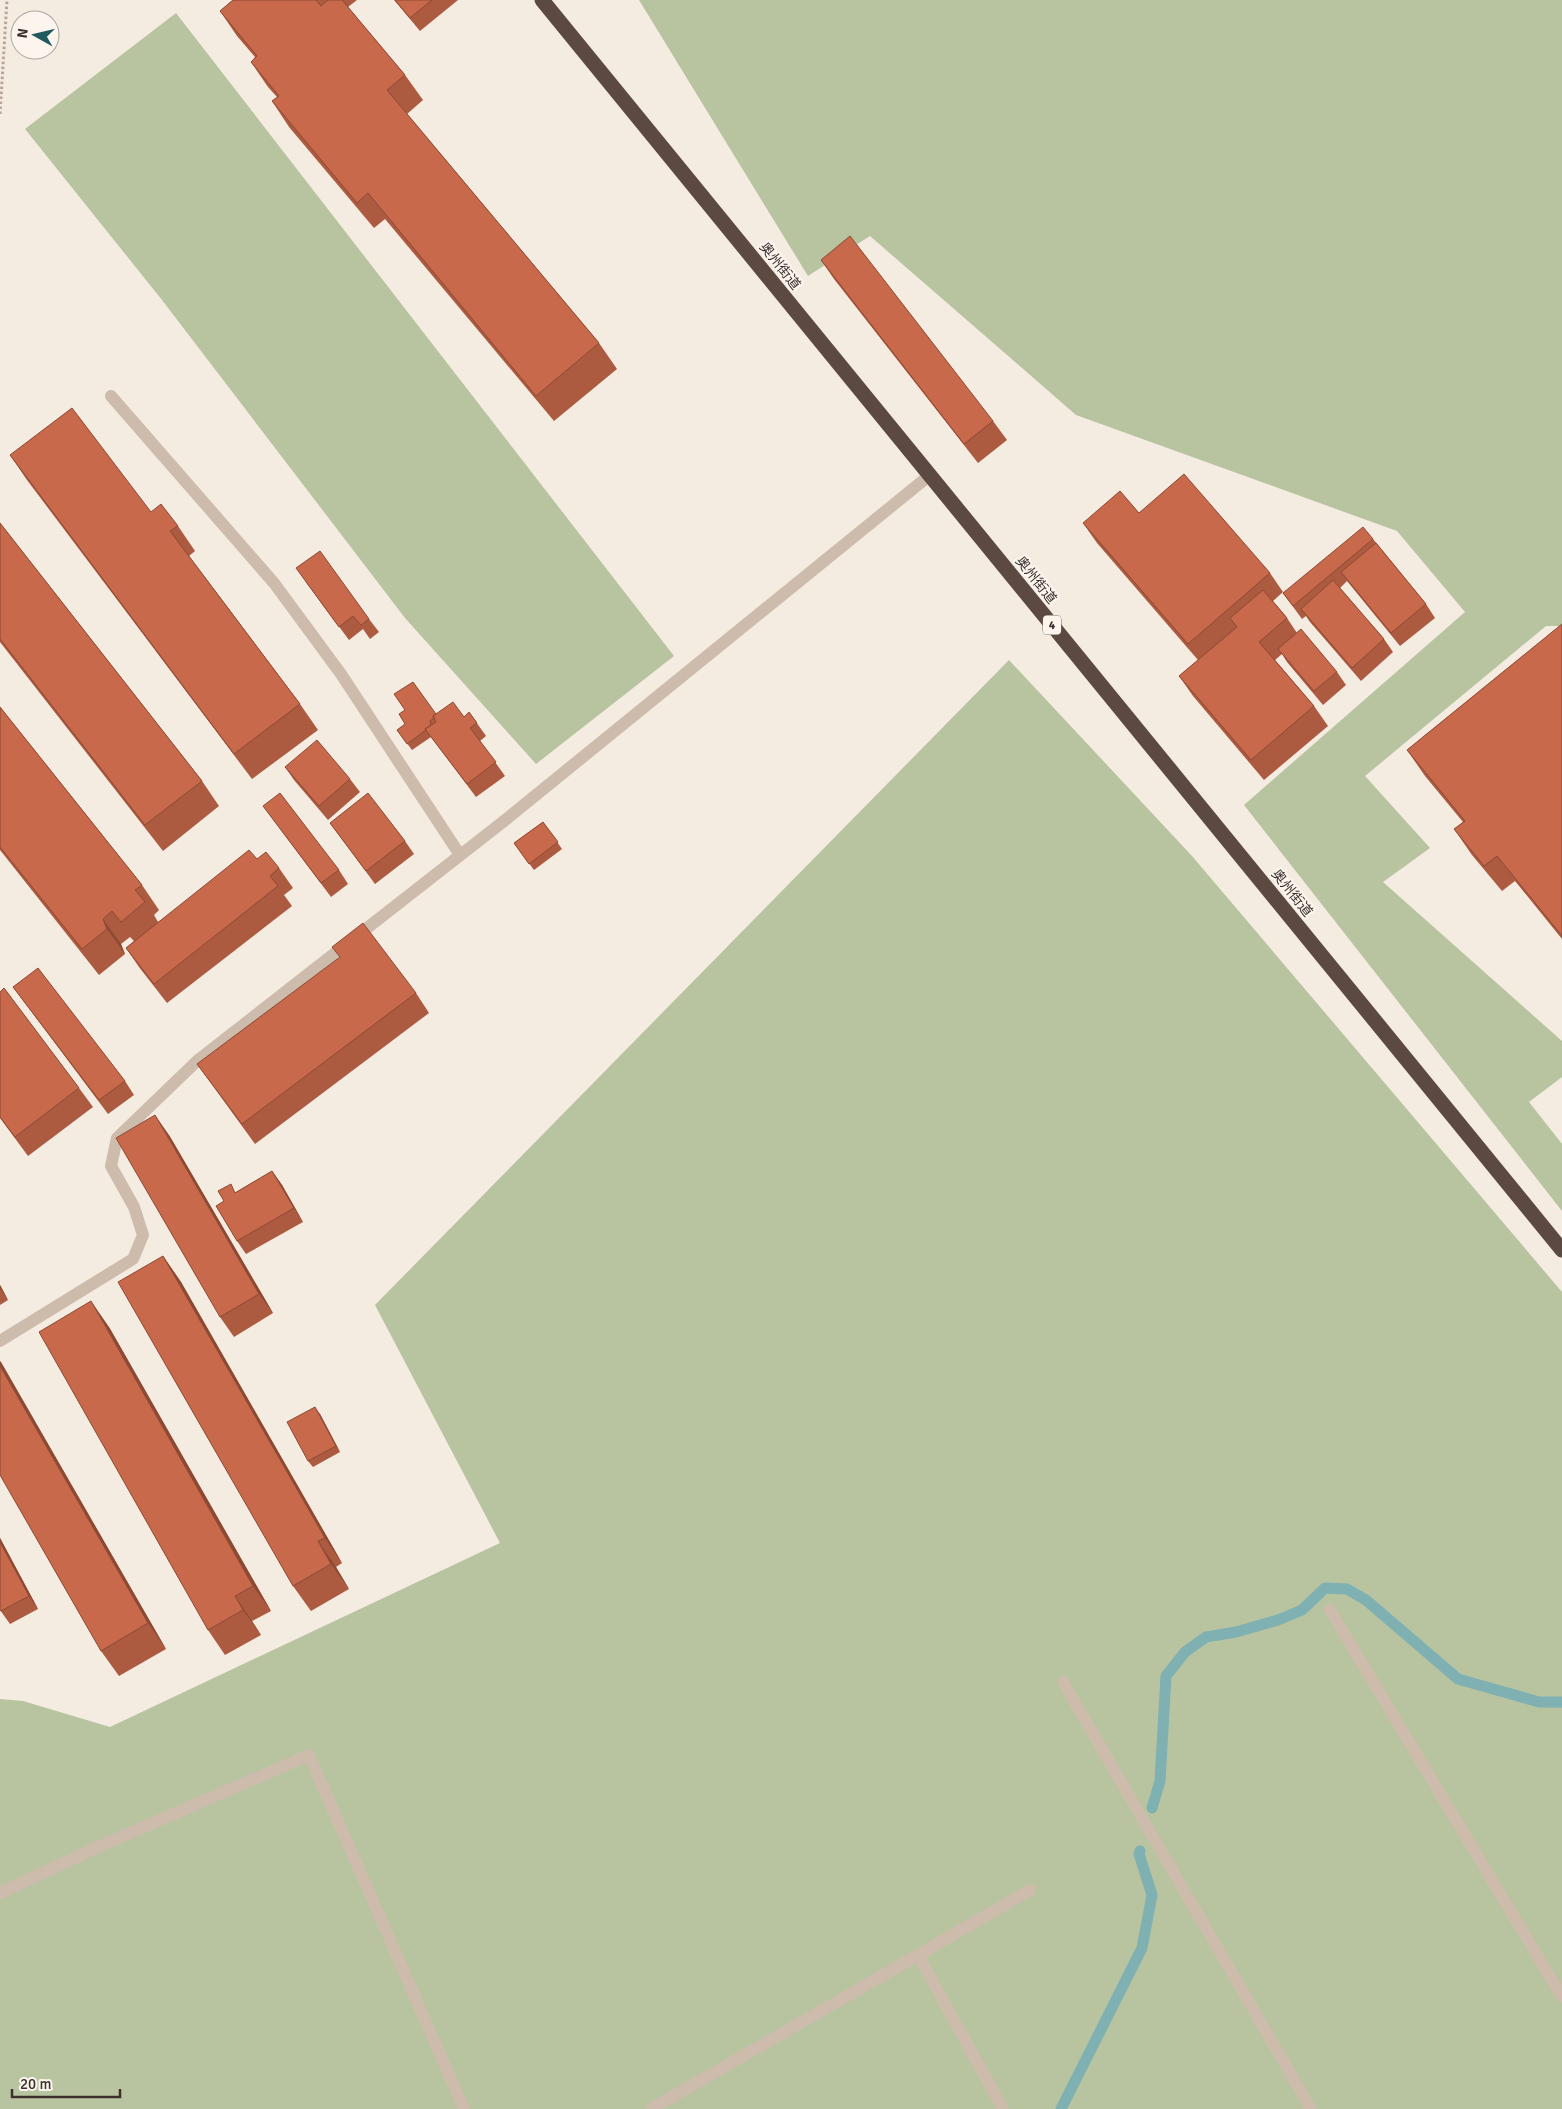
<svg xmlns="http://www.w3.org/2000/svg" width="1562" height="2109" font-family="Signika,'Noto Sans JP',sans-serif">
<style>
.green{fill:#b8c4a0}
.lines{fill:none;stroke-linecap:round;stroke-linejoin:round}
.stream{stroke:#7fb0b2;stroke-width:11}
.path{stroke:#b9a596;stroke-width:3;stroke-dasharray:2.5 2.5;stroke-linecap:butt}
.lane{stroke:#cdbbac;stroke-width:12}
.highway{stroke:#5c4a42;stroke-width:15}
.wall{fill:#ac5a40}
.shaded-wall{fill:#8c4a34}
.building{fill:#c8694b;stroke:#8c4a34}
.labels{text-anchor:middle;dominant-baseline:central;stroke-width:4.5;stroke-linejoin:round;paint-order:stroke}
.shield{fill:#fbf5ee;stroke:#756b66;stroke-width:1}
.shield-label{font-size:12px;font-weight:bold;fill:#3b302b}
.street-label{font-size:14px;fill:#3b302b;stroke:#fbf5ee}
</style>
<rect width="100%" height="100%" fill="#f4ebe1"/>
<path class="green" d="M639,0H1562V626H1546L1365,776L1430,848L1383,882L1562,1041V1077L1529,1102L1562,1144V1211L1244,805L1465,612L1397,531L1076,415L870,236L808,276Z
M176,13L674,656L536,764L405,618L162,300L25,129Z
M1009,660L1192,856L1562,1292V2109H0V1699L23,1701L110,1727L500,1543L375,1305Z"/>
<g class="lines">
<path class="stream" d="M1152,1808L1160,1781L1166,1676L1185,1652L1206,1637L1236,1632L1278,1620L1302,1610L1325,1588L1347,1589L1366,1600L1458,1679L1539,1702H1562
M1061,2109L1142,1948L1152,1895L1139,1854L1140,1851"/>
<path class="path" d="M0,114L7,0"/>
<path class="lane" d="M111,396L274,583L341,674L460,855
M0,1341L133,1259L143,1235L134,1207L111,1166L117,1138L197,1061L504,821L930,475
M1330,1610L1562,1997
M1063,1682L1311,2109
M0,1893L100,1846L309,1755L464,2109
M918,1955L1030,1890
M651,2109L918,1955L1003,2109"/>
<path class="highway" d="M542,0L1562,1250"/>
</g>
<path class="wall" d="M233,0H357L348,7L405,75L423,100L407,114L599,343L617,369L554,421L385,219L374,228L289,127L272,101L277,97L268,87L251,62L255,57L237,36L220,11Z
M394,0H458L420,31Z
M821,260L993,421L1007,440L978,463L834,279Z
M10,455L151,512L178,526L195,551L189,556L300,704L318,730L252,779L27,480Z
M1139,513L1270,573L1283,592L1273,601L1287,618L1297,633L1337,672L1346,685L1323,705L1287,662L1282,654L1275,660L1314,706L1328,726L1264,780L1193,696L1179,676L1198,660L1097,543L1083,523Z
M0,523L202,781L219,806L163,851L0,642Z
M1373,539L1426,604L1435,618L1400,646L1347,581L1340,588L1384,639L1393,652L1361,681L1310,622L1306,616L1302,619L1283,593Z
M305,581L369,619L379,632L370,639L363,629L349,640Z
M1562,624V939L1515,881L1502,891L1472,855L1454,829L1463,822L1425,776L1407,750Z
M0,707L142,885L159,910L154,915L158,922L257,859L279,868L293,888L284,895L292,906L167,1003L139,967L126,948L134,941L130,937L121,944L125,954L99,975L0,850Z
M469,712L486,736L480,741L505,776L476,797L431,737L412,750L397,730L436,714L464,717Z
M285,767L350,779L360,792L328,820L294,780Z
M263,806L339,870L348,884L331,897Z
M543,822L562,849L534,870L514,843Z
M330,823L405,841L414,854L375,884Z
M13,987L125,1081L134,1095L108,1114Z
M0,992L79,1088L93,1107L28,1156L0,1118Z
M416,993L429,1013L255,1144L197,1064Z
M169,1135L273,1313L234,1337L220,1317Z
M272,1171L282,1185L303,1222L246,1254L237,1241L224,1201L236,1192Z
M163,1256L181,1282L342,1563L336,1567L349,1589L311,1611L293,1586Z
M0,1285L8,1300L0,1305Z
M109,1327L271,1611L252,1621L261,1635L225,1655L208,1630Z
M0,1361L166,1649L119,1676L101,1651Z
M320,1414L340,1452L313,1467L308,1461Z
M0,1538L38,1609L10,1624L0,1610Z"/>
<path class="shaded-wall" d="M103,919L121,944L125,954L107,929Z
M155,1115L169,1135L273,1313L259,1294Z
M272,1171L282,1185L303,1222L294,1208Z
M163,1256L181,1282L342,1563L325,1538Z
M0,1285L8,1300L0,1288Z
M91,1301L109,1327L271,1611L253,1586Z
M0,1361L1,1362L166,1649L148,1623L0,1366Z
M315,1407L320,1414L340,1452L336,1446Z
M0,1538L38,1609L29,1596L0,1542Z
M318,1541L336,1567L349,1589L331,1564Z
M235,1596L252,1621L261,1635L243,1610Z"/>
<path class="building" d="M233,0H316L321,6L328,0H342L405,75L387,90L599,343L536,396L368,193L357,203L272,101L279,96L251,62L257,56L220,11Z
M395,0H432L410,18Z
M850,236L993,421L964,444L821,260Z
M72,408L151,512L161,504L178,526L170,531L300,704L234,754L10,455Z
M1184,474L1270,573L1188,644L1083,523L1120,491L1139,513Z
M0,523L202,781L145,825L0,639Z
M1363,527L1373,539L1293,606L1283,593Z
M1376,543L1426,604L1391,633L1341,572Z
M320,551L369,619L361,625L353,616L339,627L296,568Z
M1333,580L1384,639L1352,668L1301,609Z
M1263,590L1287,618L1259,642L1314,706L1251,760L1179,676L1237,627L1230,618Z
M1562,624V936L1497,856L1484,866L1454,829L1465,821L1407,750Z
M1301,629L1337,672L1314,691L1278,649Z
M413,682L436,714L433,716L434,718L430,721L431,725L425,729L426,730L407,744L397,730L405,724L399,714L405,710L394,694Z
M453,702L464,717L469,712L477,723L470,728L496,762L467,784L425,729L436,722L433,716Z
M0,707L142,885L135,890L145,902L121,922L112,911L103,919L107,929L82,949L0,847Z
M317,740L350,779L319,806L285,767Z
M280,793L339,870L321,883L263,806Z
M368,793L405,841L366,871L330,823Z
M543,822L558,842L529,864L514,843Z
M249,850L257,859L266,852L279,868L270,876L278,886L154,984L126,948Z
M363,923L416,993L242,1124L197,1064L340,957L332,947Z
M38,968L125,1081L99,1100L13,987Z
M4,988L79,1088L15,1137L0,1117V992Z
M155,1115L259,1294L220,1317L116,1138Z
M272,1171L294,1208L237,1241L216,1206L224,1201L218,1191L231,1184L235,1193Z
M163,1256L325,1538L318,1541L331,1564L293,1586L118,1282Z
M91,1301L253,1586L235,1596L243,1610L208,1630L39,1332Z
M0,1366L148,1623L101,1651L0,1475Z
M315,1407L336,1446L308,1461L287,1422Z
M0,1542L29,1596L1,1611L0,1610Z"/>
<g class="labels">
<rect class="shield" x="1043" y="615.5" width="18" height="19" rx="4"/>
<g class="shield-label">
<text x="1052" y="625">4</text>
</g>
<g class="street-label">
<text transform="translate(780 266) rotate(51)">奥州街道</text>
<text transform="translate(1036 580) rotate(51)">奥州街道</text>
<text transform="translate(1292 893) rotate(51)">奥州街道</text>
</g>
</g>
<g transform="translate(35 35) rotate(278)"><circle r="24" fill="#fbf5ee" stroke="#aea6a0"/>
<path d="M0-4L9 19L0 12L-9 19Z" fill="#1f5a5e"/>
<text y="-8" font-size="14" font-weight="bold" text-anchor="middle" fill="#3b302b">N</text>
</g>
<path d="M12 2089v8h108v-8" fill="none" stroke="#3b302b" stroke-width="2.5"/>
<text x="20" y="2089" font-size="15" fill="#3b302b" stroke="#fbf5ee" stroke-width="4" paint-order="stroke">20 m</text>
</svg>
